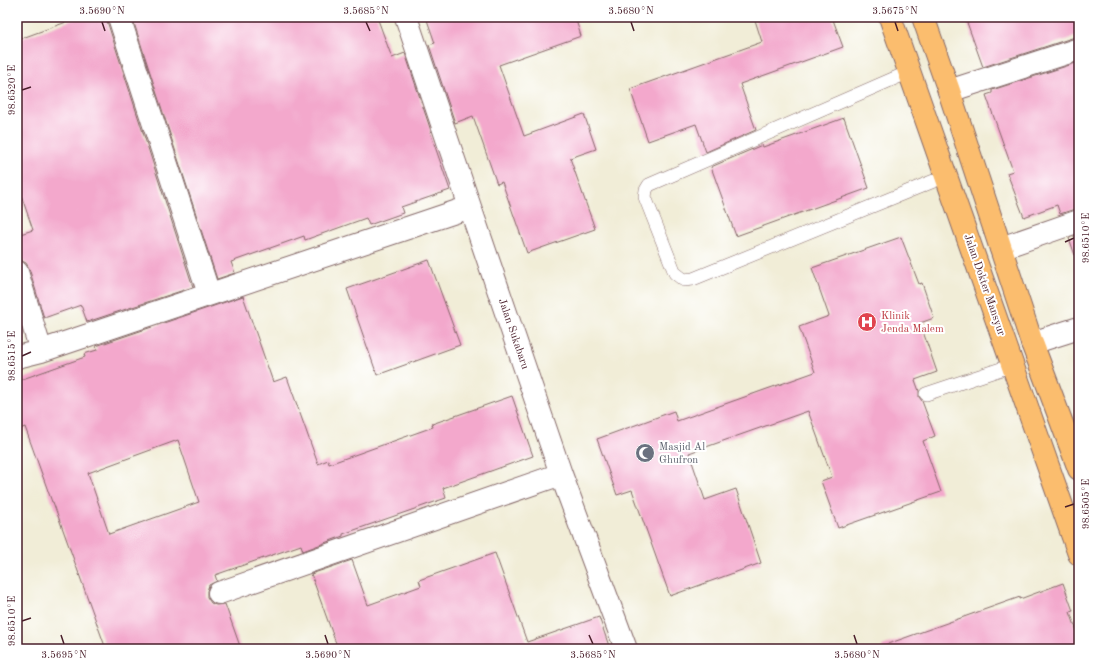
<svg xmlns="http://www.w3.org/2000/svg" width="1096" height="666" font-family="'Old Standard TT',serif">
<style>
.building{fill:#f3a8cc;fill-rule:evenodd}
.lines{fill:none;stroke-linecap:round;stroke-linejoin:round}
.service-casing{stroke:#846767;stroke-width:14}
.minor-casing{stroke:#846767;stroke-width:24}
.primary-casing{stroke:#846767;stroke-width:24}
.service{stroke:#fff;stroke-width:13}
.minor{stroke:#fff;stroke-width:22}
.primary{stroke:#fbbd6e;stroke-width:22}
.ticks{fill:none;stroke:#4a1f2b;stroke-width:1.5}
.labels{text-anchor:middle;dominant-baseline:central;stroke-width:4;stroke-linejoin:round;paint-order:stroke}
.street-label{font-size:11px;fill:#4a1f2b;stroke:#fff}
.health-label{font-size:11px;fill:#be3a42;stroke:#fff;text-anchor:start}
.worship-label{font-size:11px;fill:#5b616d;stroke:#fff;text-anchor:start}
.neatline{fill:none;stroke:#4a1f2b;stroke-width:1.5}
.ticks-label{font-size:10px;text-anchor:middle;fill:#4a1f2b}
</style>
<rect width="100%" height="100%" fill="#fff"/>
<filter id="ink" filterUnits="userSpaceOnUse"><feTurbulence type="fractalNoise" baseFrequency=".025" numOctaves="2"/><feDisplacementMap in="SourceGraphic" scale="8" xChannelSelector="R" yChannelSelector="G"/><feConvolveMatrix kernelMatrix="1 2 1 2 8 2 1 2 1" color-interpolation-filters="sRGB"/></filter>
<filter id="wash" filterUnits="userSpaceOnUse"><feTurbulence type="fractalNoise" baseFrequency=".012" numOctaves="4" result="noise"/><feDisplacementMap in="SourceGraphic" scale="16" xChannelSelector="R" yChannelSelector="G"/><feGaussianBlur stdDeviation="0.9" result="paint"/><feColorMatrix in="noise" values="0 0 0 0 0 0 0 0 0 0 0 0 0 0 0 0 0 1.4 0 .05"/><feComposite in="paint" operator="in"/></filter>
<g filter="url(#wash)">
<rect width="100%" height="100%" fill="#f1edd7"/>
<g id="blocks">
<path class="building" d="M80,17H107V21L193,287L87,322L81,305L44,318L29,268L26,263L22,261L17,248V235L33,230L17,183V40Z
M132,17H377L392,58L405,53L431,131L430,132L450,190L401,207L403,213L369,225L366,218L305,240L304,236L231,262L235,273L217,279Z
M426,17H575L581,36L499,65L524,136L584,114L596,149L570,158L595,229L527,253L502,182L497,184L473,116L455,123L429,45L435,43Z
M754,17H832L843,47L740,84L756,130L706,152L696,124L648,141L630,89L762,42Z
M965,17H1079V37H1075L983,67Z
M1079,62V209H1075L1060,214L1057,205L1024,217L1007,173L1013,171L986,95L992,93V90Z
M844,118L869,188L736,236L711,167L762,145L763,147Z
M1079,234V258H1076L1069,238Z
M901,237L919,284L922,283L934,318L920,323L937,372L915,380L919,391V397L922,401L935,436L923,441L941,492L838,528L821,481L832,477L808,411L689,453L705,500L736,489L761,563L670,596L632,490L617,495L597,439L674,411L677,421L815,372L799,327L829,316L812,268Z
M429,260L460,345L377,375L347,289Z
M243,296L273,382L287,377L318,464L328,460L329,464L433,427L432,424L512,396L533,456L443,488L446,498L343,534V536L303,551L301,545L215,575L217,581L209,585L207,591V597L211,603L216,605L225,604L241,649H106L53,502H52L25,427L17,430V381L85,357L84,354L97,350L96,346ZM178,440L199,502L109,534L88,473Z
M495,553L527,642L599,617L610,649H338L311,574L352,560L368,605L421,586L419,580Z
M1063,583L1073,611L1070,612L1079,637V649H882V646L1020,597V599Z"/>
</g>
</g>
<g filter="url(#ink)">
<use href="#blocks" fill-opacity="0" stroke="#846767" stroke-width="1"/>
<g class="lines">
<defs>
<path id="service" d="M909,72L649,185L646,190L645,197L675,273L684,280L693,279L946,176
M926,394L1013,365"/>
<path id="minor" d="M119,17L209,294
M406,17L470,207L561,474L626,649
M949,91L1079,49
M1001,248L1079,221
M17,272L41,351
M1032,343L1079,328
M17,357L41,351L470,207
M219,593L561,474"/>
<path id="primary" d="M890,17L1079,554
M923,17L949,91L1032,343L1079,469"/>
</defs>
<use href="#service" class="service-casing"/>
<use href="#minor" class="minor-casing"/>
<use href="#primary" class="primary-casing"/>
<use href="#service" class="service"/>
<use href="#minor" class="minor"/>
<use href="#primary" class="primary"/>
</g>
</g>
<path class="ticks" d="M102,22L105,31M366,22L370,31M631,22L634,31M895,22L898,31M22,90L31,87M1065,242L1074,238M22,356L31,352M1065,507L1074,504M22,621L31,618M61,635L64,644M325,635L328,644M589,635L593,644M854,635L857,644"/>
<defs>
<symbol id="hospital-disc" viewBox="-11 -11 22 22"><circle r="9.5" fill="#e0444e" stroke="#fff"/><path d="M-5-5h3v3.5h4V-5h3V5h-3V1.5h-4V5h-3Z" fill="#fff"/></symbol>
<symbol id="mosque-disc" viewBox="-11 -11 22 22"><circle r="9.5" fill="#6b7280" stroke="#fff"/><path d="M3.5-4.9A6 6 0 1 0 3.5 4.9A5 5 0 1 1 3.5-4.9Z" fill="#fff"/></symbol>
</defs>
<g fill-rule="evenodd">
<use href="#hospital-disc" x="856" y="311" width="22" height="22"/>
<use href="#mosque-disc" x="634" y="442" width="22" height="22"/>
</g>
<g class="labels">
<g class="street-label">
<text transform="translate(984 285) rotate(71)">Jalan Dokter Mansyur</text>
<text transform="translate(513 334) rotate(71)">Jalan Sukabaru</text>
</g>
<g class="health-label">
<text x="881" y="316">Klinik<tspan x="881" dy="13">Jenda Malem</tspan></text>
</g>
<g class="worship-label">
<text x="659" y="447">Masjid Al<tspan x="659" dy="13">Ghufron</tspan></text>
</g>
</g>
<rect width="1096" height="666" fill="none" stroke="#fff" stroke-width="44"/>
<rect x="22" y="22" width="1052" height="622" class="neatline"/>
<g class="ticks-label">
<text x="102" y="14">3.5690°N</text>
<text x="366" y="14">3.5685°N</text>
<text x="631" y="14">3.5680°N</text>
<text x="895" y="14">3.5675°N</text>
<text transform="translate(11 90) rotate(-90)" y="4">98.6520°E</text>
<text transform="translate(1085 238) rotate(-90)" y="4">98.6510°E</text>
<text transform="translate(11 356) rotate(-90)" y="4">98.6515°E</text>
<text transform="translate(1085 504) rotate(-90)" y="4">98.6505°E</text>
<text transform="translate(11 621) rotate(-90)" y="4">98.6510°E</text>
<text x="64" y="658">3.5695°N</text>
<text x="328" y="658">3.5690°N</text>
<text x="593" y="658">3.5685°N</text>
<text x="857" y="658">3.5680°N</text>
</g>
</svg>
